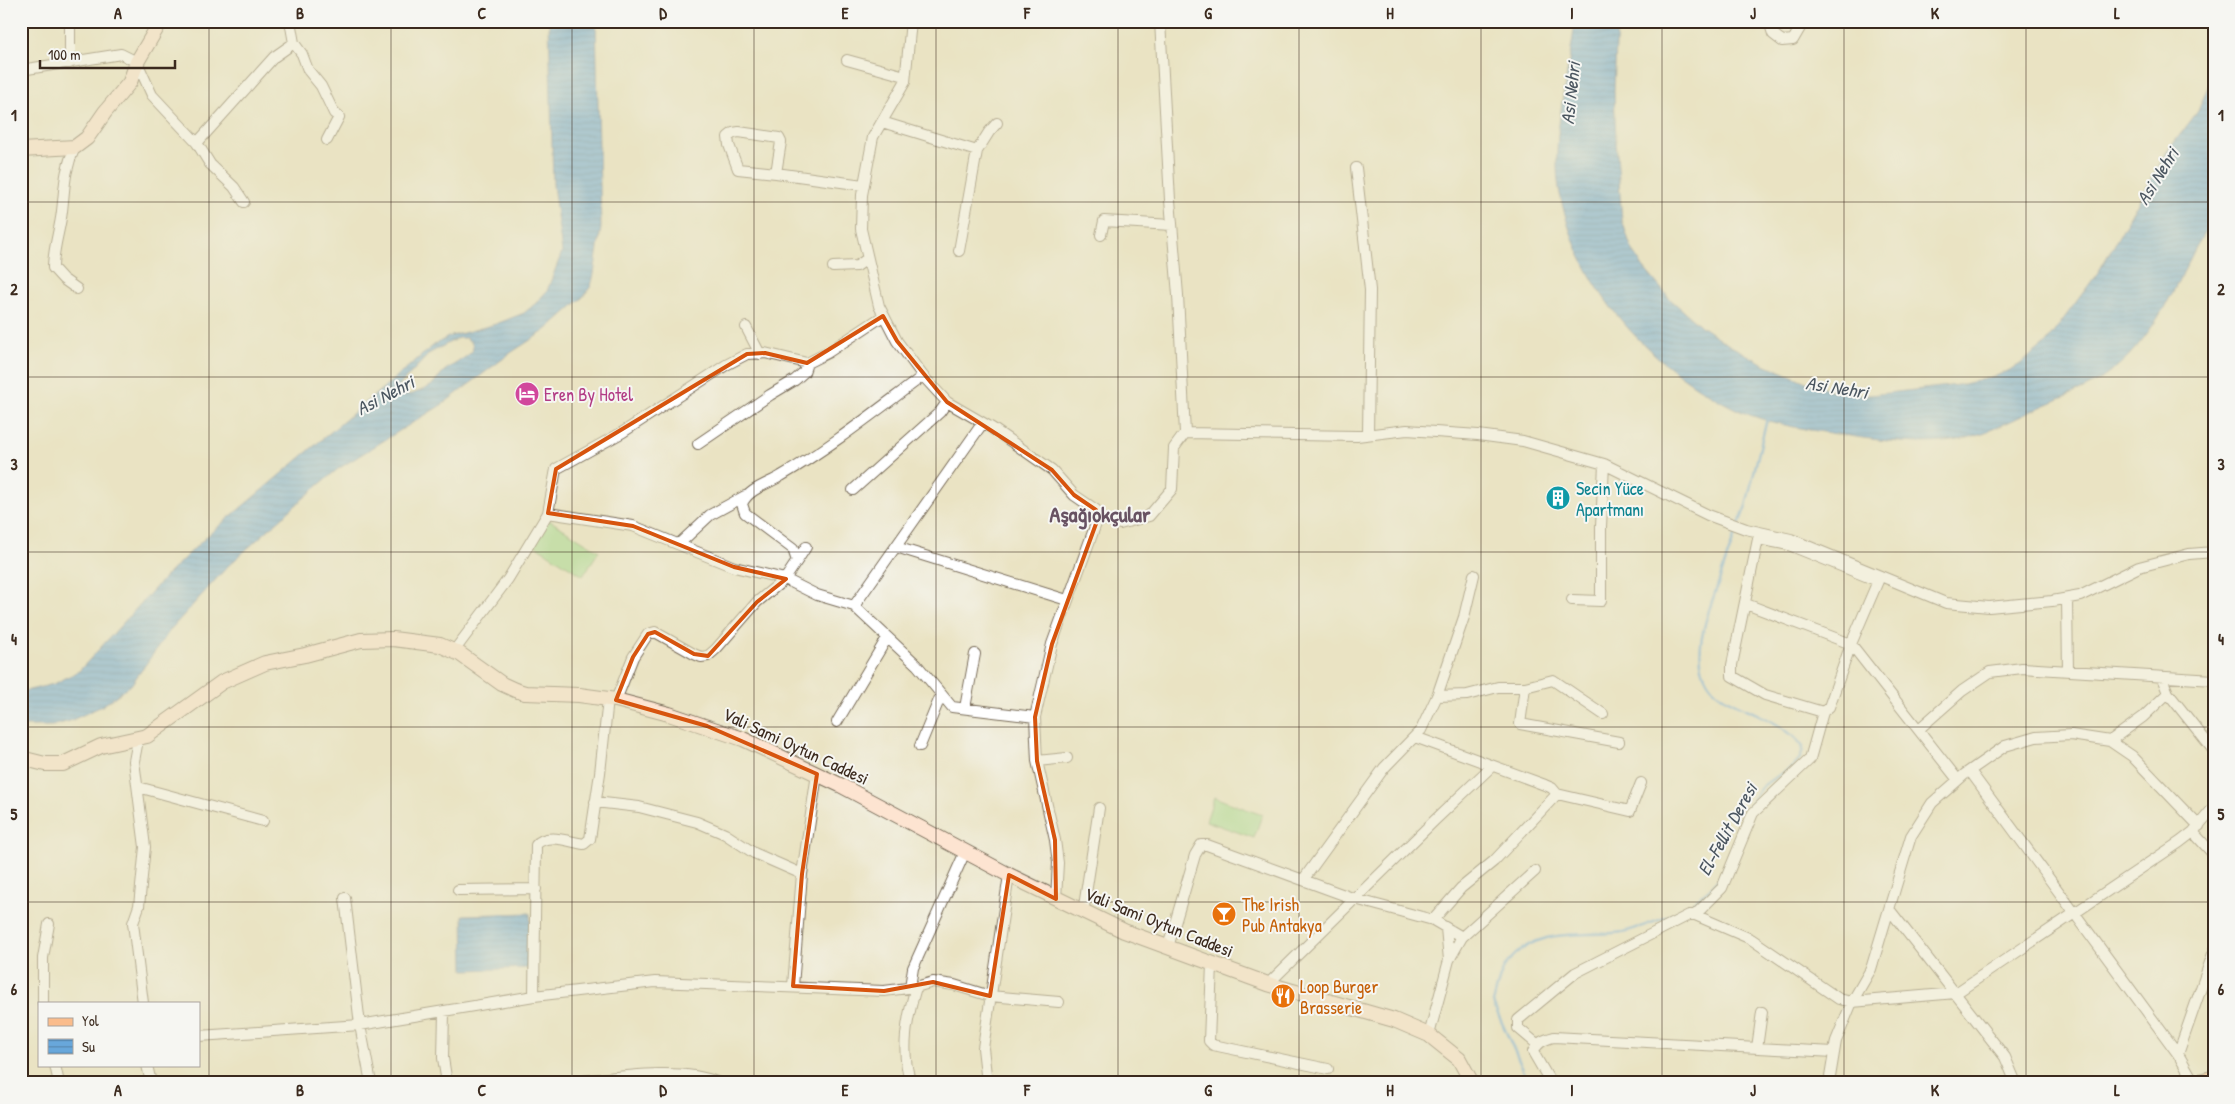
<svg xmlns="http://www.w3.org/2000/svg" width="2235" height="1104" font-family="'Patrick Hand',sans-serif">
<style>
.green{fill:#9ed88b;stroke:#6c8154}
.water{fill:url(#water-rules);stroke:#52687c;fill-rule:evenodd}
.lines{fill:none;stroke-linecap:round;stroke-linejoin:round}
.stream{stroke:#68a7db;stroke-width:2.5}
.street-casing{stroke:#786b58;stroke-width:12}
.secondary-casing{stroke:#786b58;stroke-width:16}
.primary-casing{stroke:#786b58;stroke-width:17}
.street{stroke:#fff;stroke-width:10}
.secondary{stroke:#fde4d1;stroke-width:14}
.primary{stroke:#fabc8b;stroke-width:15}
.marked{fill:none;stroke:#d7540e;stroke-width:4;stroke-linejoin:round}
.grid{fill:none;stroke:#3b2a1e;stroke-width:1;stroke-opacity:0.55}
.labels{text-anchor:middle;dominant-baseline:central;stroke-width:4;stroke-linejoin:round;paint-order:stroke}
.hotel-label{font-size:18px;fill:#b23c85;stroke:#f6f6f2;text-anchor:start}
.culture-label{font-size:18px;fill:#0d838f;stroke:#f6f6f2;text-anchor:start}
.street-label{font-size:18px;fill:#3b2a1e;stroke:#f6f6f2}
.food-label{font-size:18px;fill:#c56008;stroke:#f6f6f2;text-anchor:start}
.water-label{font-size:19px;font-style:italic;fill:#4b5660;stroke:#f6f6f2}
.district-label{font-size:22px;font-weight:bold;fill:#685262;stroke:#f6f6f2}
.neatline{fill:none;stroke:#3b2a1e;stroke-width:2}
.grid-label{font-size:16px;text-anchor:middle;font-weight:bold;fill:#3b2a1e}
</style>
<defs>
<pattern id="water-rules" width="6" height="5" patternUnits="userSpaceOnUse" patternTransform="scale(1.25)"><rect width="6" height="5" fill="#68a7db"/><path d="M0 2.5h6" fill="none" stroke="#5788b1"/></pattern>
</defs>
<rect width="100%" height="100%" fill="#f6f6f2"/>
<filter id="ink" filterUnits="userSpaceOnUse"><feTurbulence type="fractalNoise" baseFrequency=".02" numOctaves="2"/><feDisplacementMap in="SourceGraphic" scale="10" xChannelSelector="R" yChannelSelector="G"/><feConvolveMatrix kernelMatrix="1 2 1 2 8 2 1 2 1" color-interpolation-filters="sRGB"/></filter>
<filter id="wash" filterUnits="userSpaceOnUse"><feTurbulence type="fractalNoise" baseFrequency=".0096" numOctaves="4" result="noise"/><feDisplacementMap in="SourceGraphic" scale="20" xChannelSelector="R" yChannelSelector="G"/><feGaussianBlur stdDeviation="1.12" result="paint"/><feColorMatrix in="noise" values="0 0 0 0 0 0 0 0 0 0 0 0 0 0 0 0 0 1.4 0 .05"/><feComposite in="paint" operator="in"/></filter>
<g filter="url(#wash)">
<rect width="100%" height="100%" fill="#eae3c3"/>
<path class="green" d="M549,520L599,551L583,576L533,544Z
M1214,797L1262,815L1254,838L1206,821Z"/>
<path class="water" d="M549,21H596L601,228L594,274L591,286L583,297L546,330L512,352L443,404L338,469L314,489L228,566L171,629L131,685L102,706L70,721L52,726H21V692L54,684L79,671L165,577L206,537L434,345L448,337L496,324L524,313L535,304L547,291L562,252L553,185ZM458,338H466L472,343L473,350L467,356L444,371L431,386L413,394L394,396L396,389L430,353Z
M1575,21H1617L1614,91L1616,141L1622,220L1631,247L1643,267L1670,299L1701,326L1729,345L1764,364L1806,382L1837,392L1870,395L1958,385L1994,377L2019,365L2045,344L2099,271L2166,153L2198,111L2214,72C2214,106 2214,140 2214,174C2214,186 2217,203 2213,215C2209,226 2202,237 2196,247C2174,291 2149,344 2108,374C2090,388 2071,394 2050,403C2016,417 1982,439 1944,442C1911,445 1876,440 1843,435C1811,430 1780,426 1750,415C1731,408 1714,397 1697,387C1629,342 1579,280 1561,199C1548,144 1569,77 1575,21Z
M530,913L532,968L464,970L463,915Z"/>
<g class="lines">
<path class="stream" d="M1739,524L1746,506L1767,418
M1529,1083L1493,1003C1497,989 1499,972 1509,961C1540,925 1584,938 1623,932C1636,929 1669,917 1680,911C1696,902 1715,887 1724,870C1738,844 1742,814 1759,790C1771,774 1802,772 1803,747C1786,724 1755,714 1730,701C1683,678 1703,627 1716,590C1723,569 1730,549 1737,529"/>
</g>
</g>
<g filter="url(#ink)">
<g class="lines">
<defs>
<path id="street" d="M290,21L294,43L302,54L308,70L321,86L334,113L339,117L327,140
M911,21L905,82L873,137L862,195L861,229L879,306L897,341L923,376L947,402L992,428L1052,470L1074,495L1096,510L1097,521L1052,644L1035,717L1037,761L1055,840L1058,863L1056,899
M1160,21L1170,200L1178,295L1185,433
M1769,21L1773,34L1782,41L1793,40L1804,21
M158,26L176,21
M847,60L905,76
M70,63V21
M21,70L121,54L137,62L152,95L197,143L274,57L294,43
M882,122L977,151L989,132L997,123
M739,132L779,138L781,142L776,173L738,169L729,145L728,137L733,133Z
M197,143L210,164L234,187L244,202
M75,147C64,171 65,185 62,211C60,230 53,248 53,268L63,279L77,289
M1356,168L1370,290L1368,434
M776,173L863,185
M1101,235L1104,221L1172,225
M959,251L977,151
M833,267L857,266L867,259
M746,327L760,354
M698,444L770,395L795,380L804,372L807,363
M853,490L940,412L947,402
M548,513L633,526L734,567L785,579L797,561L793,549L745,513L742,504C748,489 768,484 781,476C831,447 877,410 923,376
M1096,517L1120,524L1149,516L1172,489L1174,448L1185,433L1357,436L1407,430L1478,435L1523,441L1604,464L1708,515L1746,529L1791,539L1946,603L1989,607L2052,601L2080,596L2139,567L2189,554L2214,552
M1758,539L1789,545L1878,581L1851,644L1829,707L1823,712L1765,695L1732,676V665Z
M679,544L710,515L745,496
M896,547L1067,600
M797,561L806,547
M2067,599L2068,671
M1572,600L1601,601V527L1604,464
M1746,604L1851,644L1958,780
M854,606L982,424
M454,651L508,579L548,513L556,469L623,432L726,365L747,354L765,353L807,363L827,353L883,316
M1525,687L1520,724L1619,742
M2168,693L2214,751
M1437,696L1464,617L1474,575
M616,700L633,657L648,634L655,632L694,654L701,657L708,656L716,649L757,602L785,579L817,595L854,606L917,665L952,707L1035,717
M965,708L975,654
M837,722L887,638
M1919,729L1962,691L1990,672L2022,668L2214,680
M1415,737L1545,785L1552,788L1557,794L1494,861L1461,888L1433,920
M138,740L134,761L145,847L139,906L133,923L143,1003
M2110,741L2143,717L2168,693L2162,678
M920,746L941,695
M1037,761L1067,758
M1970,771L2178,1054
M138,787L263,821
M1557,794L1630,811L1641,783
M595,802L639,807L697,822L725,834L754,853L802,874
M2193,832L2214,855
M1303,880L1355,899L1433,920L1462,937L1449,960L1429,1035
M458,890L536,889
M345,898L360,1025L371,1083
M1889,909L2005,1057L2016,1083
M1083,913L1099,808
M1695,915L1722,888L1753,813L1810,759L1823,712
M1446,928L1449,960
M1462,937L1535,871
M1168,947L1195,855L1201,845H1207L1303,880L1384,768L1421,730L1437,696L1467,695L1498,687H1525L1553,680L1603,714
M1212,964L1209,1041L1213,1045L1328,1069
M1268,984L1435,820L1492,766
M793,986L802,874L817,774
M910,987L913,968L965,852
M534,996L536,845C546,832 570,842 584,844L590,839L600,773L608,699
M43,1003V958L49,924
M444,1012L443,1058L447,1083
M199,1036L360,1025L534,996L655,982L884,991L916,987L933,982L954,985L990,996L1059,1002
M1537,1044L1518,1028V1020L1575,973L1689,915H1695L1751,939L1839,999L1852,1002L1956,993L2180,842L2193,832L2214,807
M1757,1048L1762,1012
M55,1065L59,1083
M147,1065L151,1083
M2194,1082L2178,1054L2214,951
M564,1083C607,1079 679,1065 719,1083
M911,1083C900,1052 907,1018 916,987
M987,1083L983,1048L1009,875
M1551,1083L1533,1052C1538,1042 1543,1040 1554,1037L1834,1052
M1829,1083L1836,1041L1852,1002L1871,969L1911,836L1932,803L1965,774L2005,746L2036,737L2071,735L2110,741L2132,756L2199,826"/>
<path id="secondary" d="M21,150L75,147L87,138L105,112L130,82L137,62L158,26L157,21
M21,758L45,764H63L101,746L147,736L222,682L265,663L305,655L361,640L393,639L440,645L460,654L502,684L515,690L525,693L579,695L616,700L669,714L743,739L840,785L1009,875L1124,931L1268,984L1394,1020L1429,1035L1459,1059L1472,1083"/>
<path id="primary" d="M2193,1083L2214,1078"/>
</defs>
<use href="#street" class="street-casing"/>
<use href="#secondary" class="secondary-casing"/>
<use href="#primary" class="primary-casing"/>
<use href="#street" class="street"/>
<use href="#secondary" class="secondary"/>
<use href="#primary" class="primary"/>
</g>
</g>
<path d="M0 0H2235V1104H0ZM883,316L897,341L947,402L1052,470L1074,495L1096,510L1097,521L1052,644L1035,717L1037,761L1055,840L1056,899L1009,875L990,996L933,982L884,991L793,986L802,874L817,774L707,726L616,700L633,657L648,634L655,632L694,654L708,656L757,602L786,579L734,567L633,526L548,513L556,469L747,354L765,353L807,363Z" fill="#eae3c3" fill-opacity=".55" fill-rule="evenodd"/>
<path class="marked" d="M883,316L897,341L947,402L1052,470L1074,495L1096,510L1097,521L1052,644L1035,717L1037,761L1055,840L1056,899L1009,875L990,996L933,982L884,991L793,986L802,874L817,774L707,726L616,700L633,657L648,634L655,632L694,654L708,656L757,602L786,579L734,567L633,526L548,513L556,469L747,354L765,353L807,363Z"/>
<path class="grid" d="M209,21V1083M391,21V1083M572,21V1083M754,21V1083M936,21V1083M1118,21V1083M1299,21V1083M1481,21V1083M1662,21V1083M1844,21V1083M2026,21V1083M21,202H2214M21,377H2214M21,552H2214M21,727H2214M21,902H2214"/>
<defs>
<symbol id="hotel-disc" viewBox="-11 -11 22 22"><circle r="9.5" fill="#d1479c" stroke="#f6f6f2"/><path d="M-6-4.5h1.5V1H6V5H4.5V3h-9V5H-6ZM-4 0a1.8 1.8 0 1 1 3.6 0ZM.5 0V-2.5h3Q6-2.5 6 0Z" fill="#fff"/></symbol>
<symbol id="building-disc" viewBox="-11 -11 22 22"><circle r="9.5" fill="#0f9aa8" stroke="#f6f6f2"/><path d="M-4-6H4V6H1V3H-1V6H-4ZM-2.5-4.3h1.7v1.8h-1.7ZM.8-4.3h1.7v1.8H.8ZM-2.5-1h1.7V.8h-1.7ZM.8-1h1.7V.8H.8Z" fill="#fff"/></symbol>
<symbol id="bar-disc" viewBox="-11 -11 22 22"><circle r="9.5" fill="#e8710a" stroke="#f6f6f2"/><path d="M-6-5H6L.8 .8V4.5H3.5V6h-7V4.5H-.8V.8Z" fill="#fff"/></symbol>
<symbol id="restaurant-disc" viewBox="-11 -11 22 22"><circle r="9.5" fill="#e8710a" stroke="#f6f6f2"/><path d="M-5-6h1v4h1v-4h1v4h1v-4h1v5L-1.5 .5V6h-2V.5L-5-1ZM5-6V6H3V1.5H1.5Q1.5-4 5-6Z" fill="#fff"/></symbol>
</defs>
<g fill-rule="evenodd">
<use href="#hotel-disc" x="513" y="380" width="28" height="28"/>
<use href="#building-disc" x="1544" y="484" width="28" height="28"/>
<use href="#bar-disc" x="1210" y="900" width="28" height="28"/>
<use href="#restaurant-disc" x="1269" y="982" width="28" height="28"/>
</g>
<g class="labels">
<g class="hotel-label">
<text x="544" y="394">Eren By Hotel</text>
</g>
<g class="culture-label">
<text x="1576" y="488">Secin Yüce<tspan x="1576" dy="21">Apartmanı</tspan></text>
</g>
<g class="street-label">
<text transform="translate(796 746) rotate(25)">Vali Sami Oytun Caddesi</text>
<text transform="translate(1159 922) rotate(22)">Vali Sami Oytun Caddesi</text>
</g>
<g class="food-label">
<text x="1242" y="904">The Irish<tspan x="1242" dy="21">Pub Antakya</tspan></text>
<text x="1300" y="986">Loop Burger<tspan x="1300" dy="21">Brasserie</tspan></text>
</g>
<g class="water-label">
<text transform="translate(1570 93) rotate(-84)">Asi Nehri</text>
<text transform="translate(2157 176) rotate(-58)">Asi Nehri</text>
<text transform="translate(1837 387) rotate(9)">Asi Nehri</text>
<text transform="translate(385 395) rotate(-28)">Asi Nehri</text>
<text transform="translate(1727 829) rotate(-61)">El-Fellit Deresi</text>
</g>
<g class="district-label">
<text x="1100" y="514">Aşağıokçular</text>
</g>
</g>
<rect width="2235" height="1104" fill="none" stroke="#f6f6f2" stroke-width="55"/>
<rect x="38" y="1002" width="162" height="65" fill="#f6f6f2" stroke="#aba49d"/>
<rect x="48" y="1018" width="25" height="8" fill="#fabc8b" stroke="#aba49d"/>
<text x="82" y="1026" font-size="15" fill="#3b2a1e">Yol</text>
<rect x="48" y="1039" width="25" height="15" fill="url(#water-rules)" stroke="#aba49d"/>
<text x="82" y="1052" font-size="15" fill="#3b2a1e">Su</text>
<path d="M40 60v8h135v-8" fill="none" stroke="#3b2a1e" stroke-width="2.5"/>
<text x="48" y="60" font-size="15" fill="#3b2a1e" stroke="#f6f6f2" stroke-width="4" paint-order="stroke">100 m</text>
<rect x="28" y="28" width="2180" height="1048" class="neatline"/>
<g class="grid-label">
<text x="118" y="19">A</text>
<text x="300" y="19">B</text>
<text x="482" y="19">C</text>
<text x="663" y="19">D</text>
<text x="845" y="19">E</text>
<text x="1027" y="19">F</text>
<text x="1208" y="19">G</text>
<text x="1390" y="19">H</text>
<text x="1572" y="19">I</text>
<text x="1753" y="19">J</text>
<text x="1935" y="19">K</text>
<text x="2117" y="19">L</text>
<text x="14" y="121">1</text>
<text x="2221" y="121">1</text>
<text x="14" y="295">2</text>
<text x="2221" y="295">2</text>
<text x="14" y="470">3</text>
<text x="2221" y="470">3</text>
<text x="14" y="645">4</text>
<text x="2221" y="645">4</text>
<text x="14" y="820">5</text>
<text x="2221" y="820">5</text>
<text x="14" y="995">6</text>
<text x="2221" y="995">6</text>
<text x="118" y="1096">A</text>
<text x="300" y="1096">B</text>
<text x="482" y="1096">C</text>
<text x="663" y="1096">D</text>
<text x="845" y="1096">E</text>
<text x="1027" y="1096">F</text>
<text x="1208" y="1096">G</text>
<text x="1390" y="1096">H</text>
<text x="1572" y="1096">I</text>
<text x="1753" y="1096">J</text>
<text x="1935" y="1096">K</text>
<text x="2117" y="1096">L</text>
</g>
</svg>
